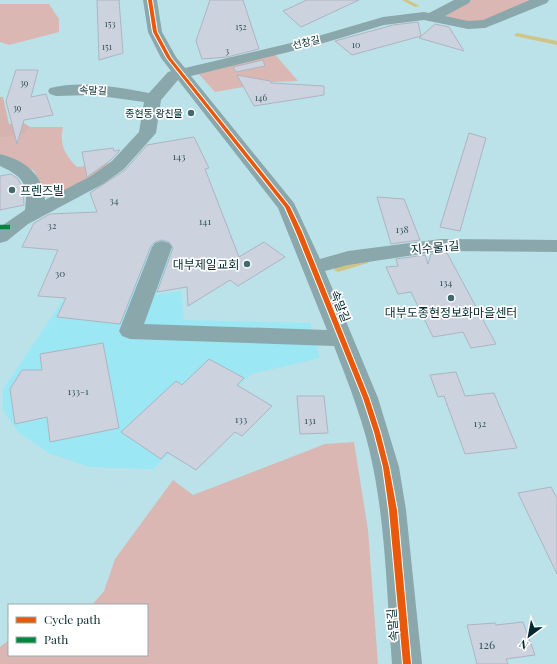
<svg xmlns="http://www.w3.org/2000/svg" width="557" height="664" font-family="'Playfair Display','Noto Sans KR',serif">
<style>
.built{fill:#9be7f3}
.green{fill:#dab7b2}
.forest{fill:#d6b3ae}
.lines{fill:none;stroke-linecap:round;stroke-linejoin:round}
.stream{fill:#d1c586;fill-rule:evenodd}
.building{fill:#ccd3df;stroke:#adb4c1}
.minor{fill:#8aa7ac;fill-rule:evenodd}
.quiet{stroke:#00873e;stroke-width:4.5;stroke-dasharray:10 4.5;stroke-linecap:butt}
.cycleway-casing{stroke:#fff;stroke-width:2}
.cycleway{fill:#e8590c;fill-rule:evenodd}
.poi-dot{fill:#416a70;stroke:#fff;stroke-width:1.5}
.labels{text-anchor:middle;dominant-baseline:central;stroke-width:3.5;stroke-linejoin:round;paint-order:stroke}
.far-number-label{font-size:9px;fill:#33545b}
.far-street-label{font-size:10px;fill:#00292f;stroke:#fff}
.far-poi-label{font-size:10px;fill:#00292f;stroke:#fff;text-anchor:end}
.number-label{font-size:10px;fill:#33545b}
.poi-label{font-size:12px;fill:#00292f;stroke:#fff;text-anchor:start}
.street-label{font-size:12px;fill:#00292f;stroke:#fff}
.near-number-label{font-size:12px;fill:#33545b}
</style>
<rect width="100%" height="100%" fill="#bbe2e9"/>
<path class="built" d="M91,235L175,240L157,294L181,291L184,320L310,323L320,358L251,374L153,469L90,467L49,453L18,432L3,410V389L67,294Z"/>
<path class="green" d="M472,0H536L488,20L470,23L441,15Z
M0,4H49L59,19V32L9,45L0,42Z
M273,52L298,81L272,82L215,92L197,72Z
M30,127H63C59,144 65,155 77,167L112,163C99,176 63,198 44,192L34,171L0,154V138L25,134Z
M354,442L368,530L378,664H0V647L9,640V655H147V605H92L104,591L115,559L173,480L193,495L325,444Z"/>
<path class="forest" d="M0,97H3L9,124L24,123L30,127L25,134L0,138Z"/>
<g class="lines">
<path class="stream" d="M402,0H408L420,6L415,7Z
M517,33L557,41V45L515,36L514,35Z
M365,259L369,261L368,263L338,272L334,270L335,268Z"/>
</g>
<path class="building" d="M97,0H119L123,53L99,60Z
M210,0H243L259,49L227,57L202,59L196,41Z
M307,0H359L301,27L283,11Z
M418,22L421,36L352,55L335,41L393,25Z
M435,24L449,27L464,51L419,38Z
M263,60L265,66L236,72L233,67Z
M16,70H38L31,97L46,94L53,115L24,120L17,144L6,101Z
M237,75L270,81L271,83L324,86V95L254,106Z
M469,133L486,138L460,231L440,227Z
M194,137L209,168L205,169L239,257L264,242L285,257L238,286L230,280L188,306L187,287L157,292L173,248L169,242L162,240L155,242L151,246L120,324L57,317L66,298L38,296L58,250L22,247L34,223L50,214L97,212L90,193L125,170L147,145Z
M113,148L114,151L120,150L111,160L87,177L82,152Z
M11,174L18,179L23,188L24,205L0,210V176Z
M377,197L404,199L420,240L391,244Z
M447,253L496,344L471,348L463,332L433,337L411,292L398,294L386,267L398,266L396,259L425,255L428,264L431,254Z
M103,343L119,428L50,442L47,417L15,424L10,389L22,370H42L40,354Z
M209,359L244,378L237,385L272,406L242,436L235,432L196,470L167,452L161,459L121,432L176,381L182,385Z
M456,372L465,396L494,393L517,448L465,454L444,396L438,397L430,375Z
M297,396H324L328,433L300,434Z
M551,487L557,498V574L518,493Z
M523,622L535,655L506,659L508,664H477L467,625L495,623L496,625Z"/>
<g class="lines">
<path class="minor" d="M143,0H157L162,32L176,57L185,68L308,39L383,17L424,12L429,13L454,0H471L469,3L445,16L468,21L483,20L530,0H549L547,3L485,28L468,29L424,20L384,25L317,45L191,76L294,203L320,259L348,251L441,239L557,240V252L441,251L348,265L325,271L378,398L399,467L406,510L422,664H392C387,599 386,531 373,467C365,425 349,385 334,346L130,339L122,336L119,331L152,247L155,243L162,241L169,243L172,247L144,324L327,330L278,208L178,80L161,100L156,133L124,169L103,184L28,224L7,241L0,243V227L25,210C28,184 24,177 0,166V154C24,160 43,174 45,200L91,176L112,161L139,132L144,102L93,95L56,96L50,94L48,91L50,88C81,80 118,87 149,93L168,72L171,71L161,58L148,32Z"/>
<path class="quiet" d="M0,227H11"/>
<defs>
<path id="cycleway" d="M148,0H152L157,32L171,58L290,207L302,232L369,398L380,432L389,467L397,510L411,664H403L389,510L383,467L374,432L363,398L296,232L285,207L167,58L153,32Z"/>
</defs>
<use href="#cycleway" class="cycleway-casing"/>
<use href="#cycleway" class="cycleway"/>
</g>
<g class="poi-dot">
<circle cx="191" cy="113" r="4"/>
<circle cx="12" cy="190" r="4"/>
<circle cx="247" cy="264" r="4"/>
<circle cx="451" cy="298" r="4"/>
</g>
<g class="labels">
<g class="far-number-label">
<text x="110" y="23">153</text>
<text x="241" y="26">152</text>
<text x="356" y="44">10</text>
<text x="107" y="46">151</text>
<text x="227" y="50">3</text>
<text x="24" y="82">39</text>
<text x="261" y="97">146</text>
<text x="17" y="107">39</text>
</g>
<g class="far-street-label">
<text transform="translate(306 42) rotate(-13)">선창길</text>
<text transform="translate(93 90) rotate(2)">속말길</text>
</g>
<g class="far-poi-label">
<text x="183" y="113">종현동 왕친물</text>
</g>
<g class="number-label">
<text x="179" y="156">143</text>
<text x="114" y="200">34</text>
<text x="205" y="221">141</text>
<text x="52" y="225">32</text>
<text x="402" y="229">138</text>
<text x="60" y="273">30</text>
<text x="446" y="282">134</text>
<text x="78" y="391">133-1</text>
<text x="241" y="419">133</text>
<text x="310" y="420">131</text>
<text x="480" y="423">132</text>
</g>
<g class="poi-label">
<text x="20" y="190">프렌즈빌</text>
<text x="239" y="264" text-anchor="end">대부제일교회</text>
<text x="451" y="312" text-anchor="middle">대부도종현정보화마을센터</text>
</g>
<g class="street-label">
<text transform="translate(435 247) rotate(-5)">지수물1길</text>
<text transform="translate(341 306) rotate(68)">속말길</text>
<text transform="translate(392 625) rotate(-95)">속말길</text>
</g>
<g class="near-number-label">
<text x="487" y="644">126</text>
</g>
</g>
<rect x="8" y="604" width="140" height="52" fill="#ffffff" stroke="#99a9ac"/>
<rect x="16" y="617" width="20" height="6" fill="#e8590c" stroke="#99a9ac"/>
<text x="44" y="624" font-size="12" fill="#00292f">Cycle path</text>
<rect x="16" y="637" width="20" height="6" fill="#00873e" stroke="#99a9ac"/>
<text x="44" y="644" font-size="12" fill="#00292f">Path</text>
<g transform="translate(529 636) rotate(212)" stroke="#ffffff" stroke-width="3" paint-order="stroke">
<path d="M0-3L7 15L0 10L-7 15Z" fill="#00292f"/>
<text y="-6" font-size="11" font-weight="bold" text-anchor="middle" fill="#00292f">N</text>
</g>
</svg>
